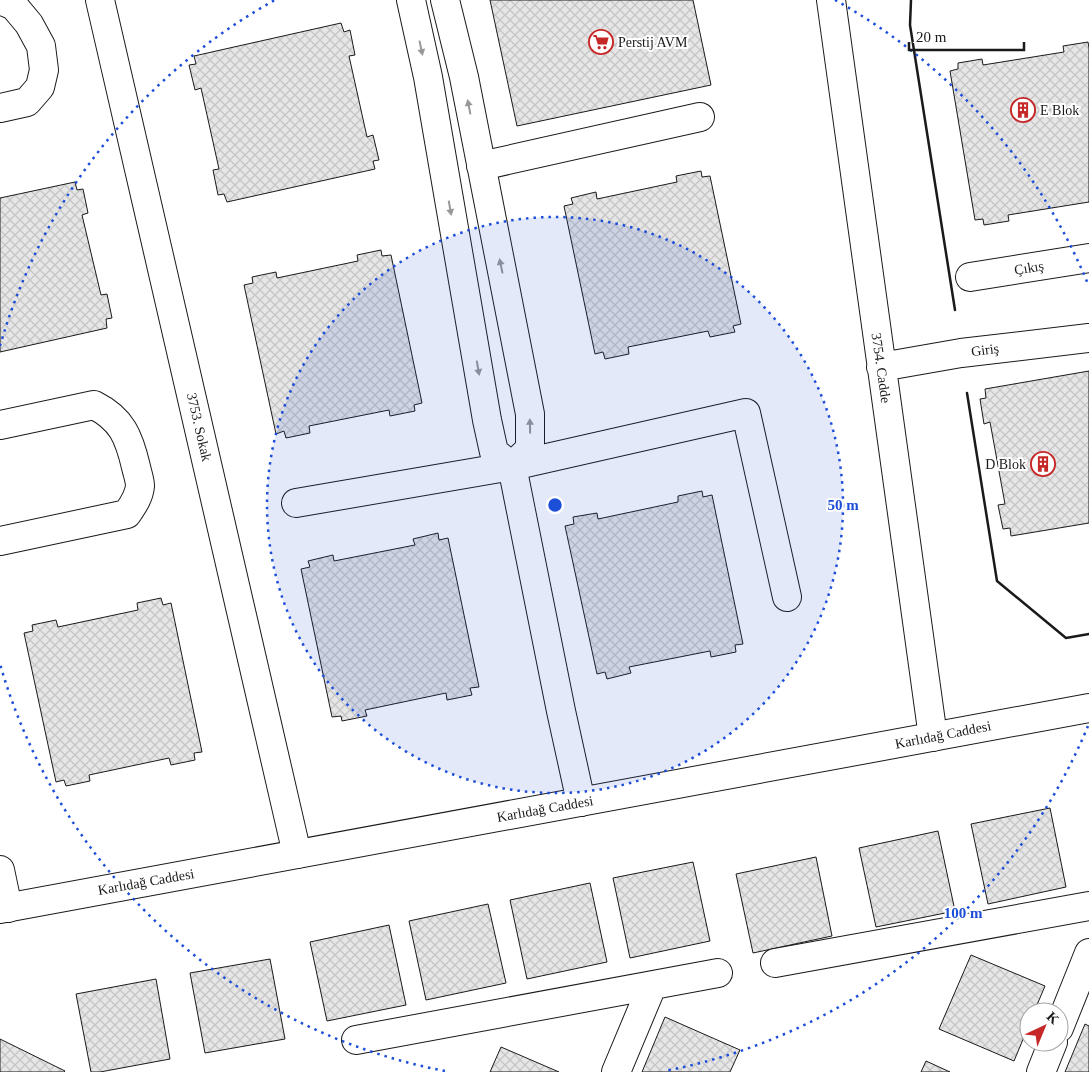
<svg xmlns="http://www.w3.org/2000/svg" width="1089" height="1072" font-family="'Times New Roman',serif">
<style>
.building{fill:url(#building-cross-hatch);stroke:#1a1a1a}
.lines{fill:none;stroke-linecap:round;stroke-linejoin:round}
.minor-casing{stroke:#1a1a1a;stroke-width:30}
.major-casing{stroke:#1a1a1a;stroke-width:30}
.minor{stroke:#fff;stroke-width:28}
.major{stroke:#fff;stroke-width:28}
.wall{stroke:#1a1a1a;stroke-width:2.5}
.oneway{fill:#989898}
.ring{fill:none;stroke:#1d4ed8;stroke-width:2.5;stroke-dasharray:2.5 5}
.labels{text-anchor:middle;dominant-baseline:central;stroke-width:4;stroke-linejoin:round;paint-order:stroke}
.poi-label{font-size:14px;fill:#1a1a1a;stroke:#fff;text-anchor:start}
.street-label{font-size:14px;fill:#1a1a1a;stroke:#fff}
.centre{fill:#1d4ed8;stroke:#fff;stroke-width:2.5}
.ring-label{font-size:15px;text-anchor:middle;font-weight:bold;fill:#1d4ed8;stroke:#fff;stroke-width:4;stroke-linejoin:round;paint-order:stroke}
</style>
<defs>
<pattern id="building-cross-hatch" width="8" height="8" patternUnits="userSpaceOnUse" patternTransform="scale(1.25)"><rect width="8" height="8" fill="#e6e6e6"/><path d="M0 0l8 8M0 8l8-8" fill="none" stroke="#c5c5c5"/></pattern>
</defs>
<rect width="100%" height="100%" fill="#fff"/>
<path class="building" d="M490,0H693L711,85L517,126Z
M341,23L344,32L350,30L355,55L349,56L367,137L373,135L379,160L373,161L375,169L227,202L224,194L218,195L213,170L219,169L201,88L195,90L189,65L196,64L194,56Z
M1088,42L1089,48V202L1008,215L1009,221L984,225L983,219L975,220L950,71L958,69V63L982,59L983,65L1064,52L1063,46Z
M701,171L702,177L710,176L741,324L733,326L735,332L710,337L708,331L628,347L629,354L605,359L603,352L595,354L564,206L573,204L571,198L596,192L597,199L677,182L676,176Z
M75,182L77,190L83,189L88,213L82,215L101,295L107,294L112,318L106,319L107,328L0,352V198Z
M381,250L382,256L391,255L422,403L414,405L415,411L390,416L389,410L309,426L310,433L286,438L284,431L276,434L244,285L253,283L252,277L276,272L277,278L358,261L357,255Z
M1089,371V523L1011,536L1010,528L1003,529L998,505L1005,504L990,422L984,424L980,399L986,398L985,389Z
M702,491L703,497L712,495L743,644L735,645L736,652L711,657L710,651L629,667L631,673L607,679L605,672L597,674L565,526L574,524L573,517L597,513L598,519L678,502V496Z
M438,533L439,540L448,538L479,687L470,688L472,695L447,700L446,693L365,710L367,716L342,721L341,716L332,717L301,569L310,567L308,561L333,555L334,561L415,545L413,539Z
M161,598L163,605L171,603L202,752L194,753L195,760L171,765L169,758L89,775L90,781L66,786L64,780L56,782L24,633L33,631L32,625L56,620L58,627L138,610L137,603Z
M1050,808L1066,887L988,904L971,824Z
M938,831L955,911L876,927L859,848Z
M816,857L832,936L753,953L736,874Z
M693,862L710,941L630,958L613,878Z
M590,883L607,962L527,979L510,900Z
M488,904L506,983L426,1000L409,921Z
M389,925L406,1005L327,1021L310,942Z
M971,955L1045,986L1034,1012H1029V1025L1014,1061L939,1029Z
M270,959L285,1039L205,1053L190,973Z
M156,979L170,1059L100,1072H91L76,994Z
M665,1017L740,1050L730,1072H642Z
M1085,1024L1089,1026V1072H1065Z
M0,1039L65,1071L64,1072H0Z
M501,1047L559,1072H490Z
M926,1061L950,1072H921Z"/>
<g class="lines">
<defs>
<path id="minor" d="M0,0L14,6L29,24L41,46L44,70L40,87L27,102L0,108
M100,0L297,854
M411,0L428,77L487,420L494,452L512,466L561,711L581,802
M445,0L464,77L530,414V449L512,466
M831,0L933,737
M481,166L700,117
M970,277L1089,258
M881,367L961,353L1089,338
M0,425L94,405C122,419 129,437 136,467C137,472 140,480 140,486C139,497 133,505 127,514L0,541
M296,503L512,466L746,413L787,597
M0,870L8,908
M775,963L1089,906
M1059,1028L1089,953
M356,1040L718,973
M616,1072L652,986
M1041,1072L1053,1042"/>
<path id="major" d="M0,909L1089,708"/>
</defs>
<use href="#minor" class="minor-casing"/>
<use href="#major" class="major-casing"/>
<use href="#minor" class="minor"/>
<use href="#major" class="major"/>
<path class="wall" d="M911,0L910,25L955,310
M967,393L997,581L1066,638L1089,634"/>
</g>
<defs><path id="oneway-solid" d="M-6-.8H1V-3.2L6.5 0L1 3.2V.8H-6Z" transform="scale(1.25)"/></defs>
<g class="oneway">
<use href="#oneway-solid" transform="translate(421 48) rotate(78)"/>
<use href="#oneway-solid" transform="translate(469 107) rotate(-101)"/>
<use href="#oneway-solid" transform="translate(450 208) rotate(80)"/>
<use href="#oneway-solid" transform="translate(501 266) rotate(-102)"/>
<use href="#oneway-solid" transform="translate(478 368) rotate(80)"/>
<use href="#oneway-solid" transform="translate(530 426) rotate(-91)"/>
</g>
<circle cx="555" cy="505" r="288" fill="#1d4ed8" fill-opacity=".12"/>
<g class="ring">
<circle cx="555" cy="505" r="288"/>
<path d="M1088 726A577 577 0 0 1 665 1071M445 1071A577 577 0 0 1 0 664M0 346A577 577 0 0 1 275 0M835 0A577 577 0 0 1 1088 284"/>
</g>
<defs>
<symbol id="supermarket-ring" viewBox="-11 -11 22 22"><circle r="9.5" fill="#fff" stroke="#c62828" stroke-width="1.5"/><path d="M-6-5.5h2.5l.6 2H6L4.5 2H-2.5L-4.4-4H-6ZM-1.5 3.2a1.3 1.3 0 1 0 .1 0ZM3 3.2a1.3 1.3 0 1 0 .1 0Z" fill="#c62828"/></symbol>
<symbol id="building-ring" viewBox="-11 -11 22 22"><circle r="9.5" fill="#fff" stroke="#c62828" stroke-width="1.5"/><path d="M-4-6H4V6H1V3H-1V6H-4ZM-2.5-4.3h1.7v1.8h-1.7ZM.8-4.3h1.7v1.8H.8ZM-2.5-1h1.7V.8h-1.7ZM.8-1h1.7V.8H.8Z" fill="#c62828"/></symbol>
</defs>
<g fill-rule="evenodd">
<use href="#supermarket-ring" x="587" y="28" width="28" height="28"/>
<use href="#building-ring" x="1009" y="96" width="28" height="28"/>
<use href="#building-ring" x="1029" y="450" width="28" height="28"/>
</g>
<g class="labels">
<g class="poi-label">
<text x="618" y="42">Perstij AVM</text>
<text x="1040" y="110">E Blok</text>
<text x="1026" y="464" text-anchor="end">D Blok</text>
</g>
<g class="street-label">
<text transform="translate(1029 268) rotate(-9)">Çıkış</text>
<text transform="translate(985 350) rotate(-7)">Giriş</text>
<text transform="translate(881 368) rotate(82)">3754. Cadde</text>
<text transform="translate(199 427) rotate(77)">3753. Sokak</text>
<text transform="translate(943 735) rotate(-11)">Karlıdağ Caddesi</text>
<text transform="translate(545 809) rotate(-10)">Karlıdağ Caddesi</text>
<text transform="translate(146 882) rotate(-10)">Karlıdağ Caddesi</text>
</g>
</g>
<circle cx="555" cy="505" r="8" class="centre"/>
<g class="ring-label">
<text x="843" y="510">50 m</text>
<text x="963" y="918">100 m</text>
</g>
<g transform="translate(1044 1027) rotate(44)"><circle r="24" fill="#ffffff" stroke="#a3a3a3"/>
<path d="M0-4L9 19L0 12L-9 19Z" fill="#c62828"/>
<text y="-8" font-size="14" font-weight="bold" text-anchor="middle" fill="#1a1a1a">K</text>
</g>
<path d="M909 42v8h115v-8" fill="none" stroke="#1a1a1a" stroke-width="2.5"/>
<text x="916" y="42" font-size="15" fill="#1a1a1a" stroke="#ffffff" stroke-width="4" paint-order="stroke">20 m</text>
</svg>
